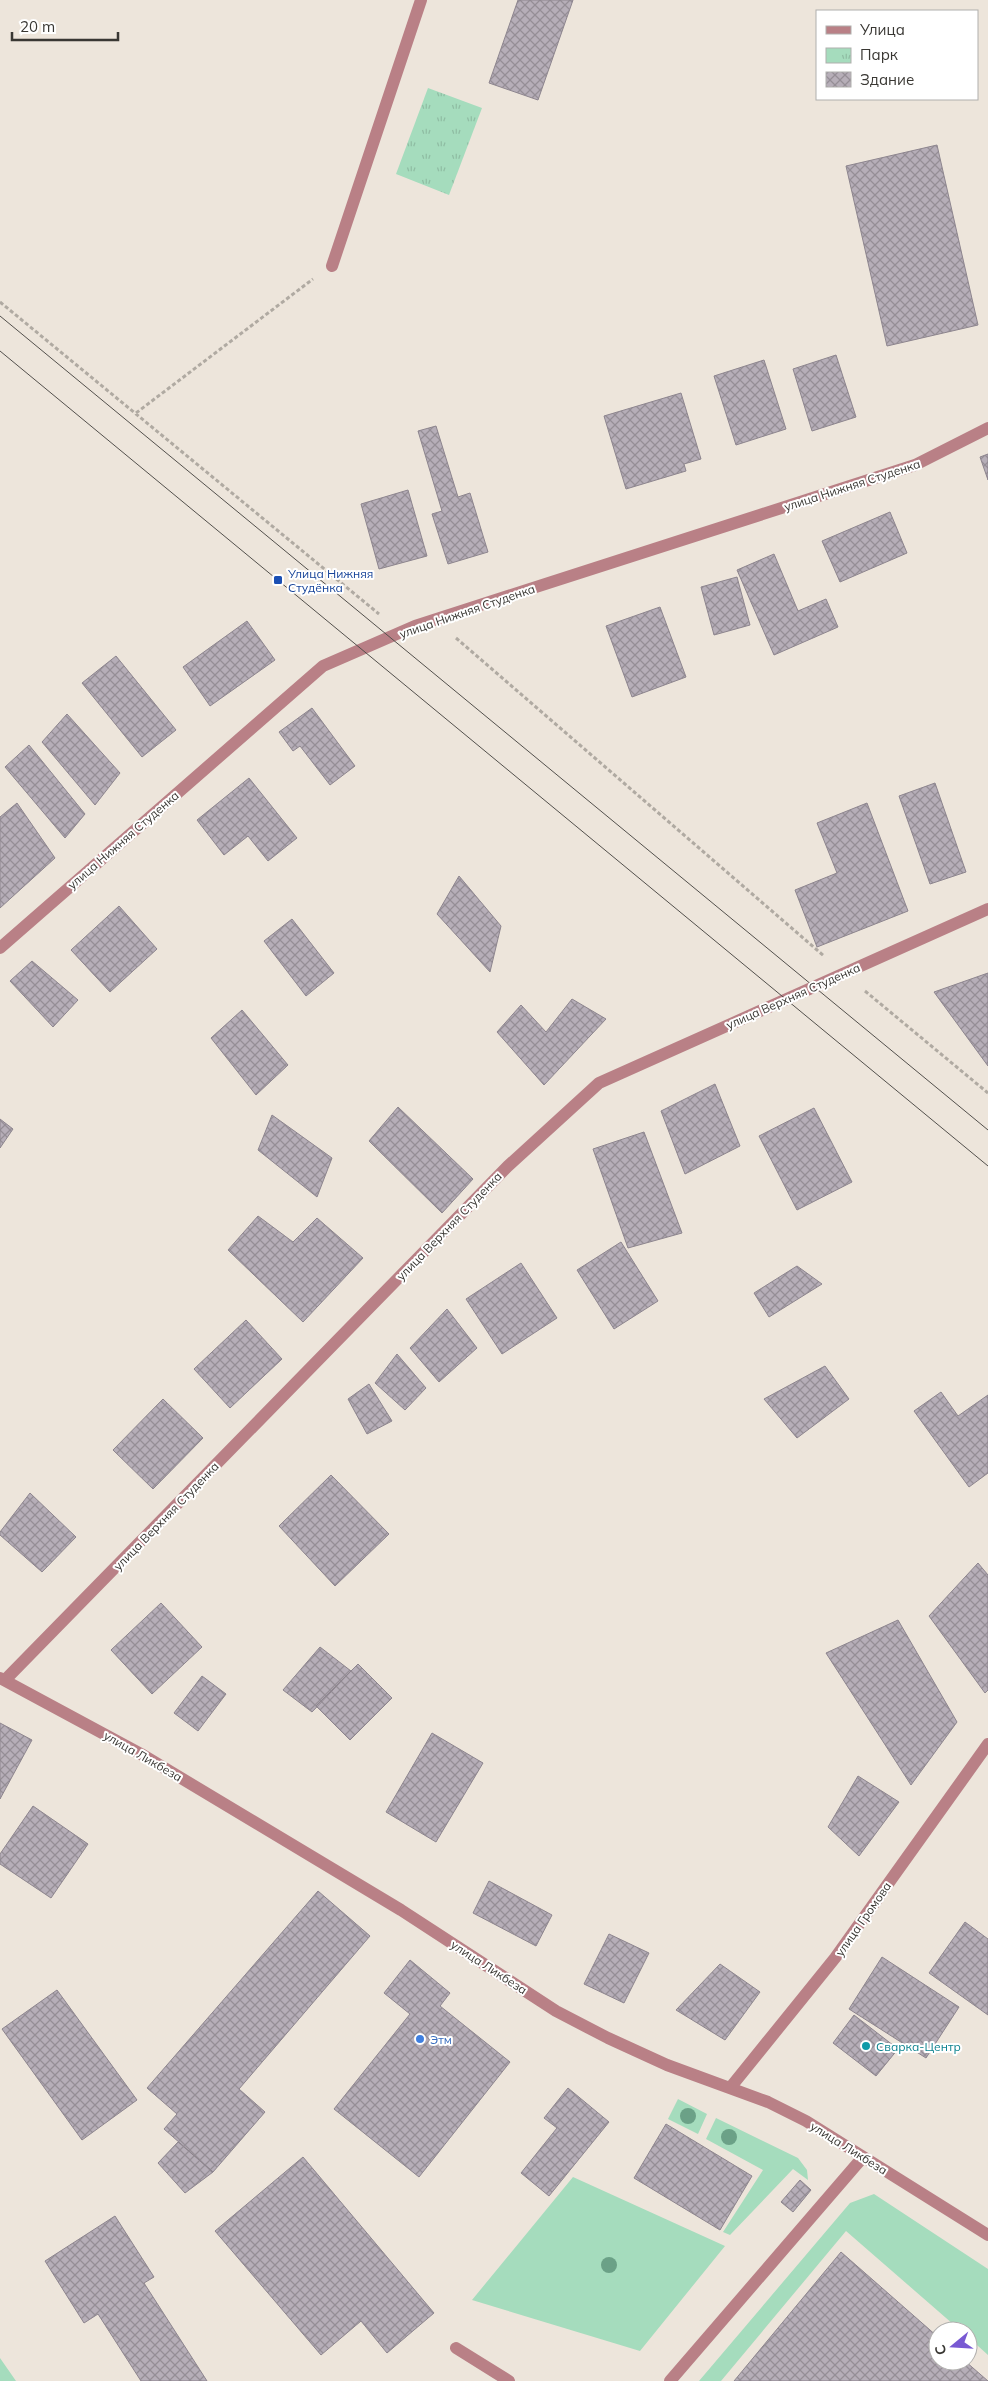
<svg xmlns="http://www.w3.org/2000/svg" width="988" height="2381" font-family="Mulish,sans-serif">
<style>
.grass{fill:#a5dcbd}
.park{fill:url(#park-tufts)}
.building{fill:url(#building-cross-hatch);stroke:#8d858e}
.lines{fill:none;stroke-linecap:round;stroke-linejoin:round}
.path{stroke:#b0aaa2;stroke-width:3;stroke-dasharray:4 2.5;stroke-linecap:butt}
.minor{stroke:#b98086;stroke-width:12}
.tram{stroke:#53504c;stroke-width:1}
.tree{fill:#6ba187}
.transit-dot{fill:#1a4fb4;stroke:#fff;stroke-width:2}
.shop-dot{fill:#3f7fe0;stroke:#fff;stroke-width:2}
.culture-dot{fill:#0f9aa8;stroke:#fff;stroke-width:2}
.labels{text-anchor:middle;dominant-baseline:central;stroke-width:4;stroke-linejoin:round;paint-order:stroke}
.street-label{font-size:12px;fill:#393733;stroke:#fff}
.transit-label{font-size:12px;fill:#164399;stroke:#fff;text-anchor:start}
.shop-label{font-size:12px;fill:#366cbe;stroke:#fff;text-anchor:start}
.culture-label{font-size:12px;fill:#0d838f;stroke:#fff;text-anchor:start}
</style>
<defs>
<pattern id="park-tufts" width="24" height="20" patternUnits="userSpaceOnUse" patternTransform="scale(1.25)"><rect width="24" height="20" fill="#a5dcbd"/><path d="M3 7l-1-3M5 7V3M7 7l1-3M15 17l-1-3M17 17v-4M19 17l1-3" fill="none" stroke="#8fbda3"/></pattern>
<pattern id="building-cross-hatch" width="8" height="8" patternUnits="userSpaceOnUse" patternTransform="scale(1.25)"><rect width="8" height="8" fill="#b6aeb8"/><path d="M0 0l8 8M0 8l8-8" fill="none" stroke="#958e96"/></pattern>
</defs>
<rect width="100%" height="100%" fill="#ede5db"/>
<path class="grass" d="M678,2099L707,2114L698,2134L668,2119Z
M716,2118L798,2158L807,2170L808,2180L793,2169L730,2235L723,2232L763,2170L706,2139Z
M573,2177L725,2246L640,2351L472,2300Z
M874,2194L988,2269V2355L968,2337V2331H961L846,2231L721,2381H699L850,2203Z
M0,2358L16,2381H0Z"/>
<path class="park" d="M428,88L482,108L449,195L396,174Z"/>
<path class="building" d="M518,0H573L538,100L489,83Z
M937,145L978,325L887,346L846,166Z
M836,355L856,417L812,431L793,369Z
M764,360L786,429L736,445L714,376Z
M681,393L701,459L684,464L686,471L626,489L604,416Z
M436,426L458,497L470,493L488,552L448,564L432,514L442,511L418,431Z
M988,454V480L980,457Z
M408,490L427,556L379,569L361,504Z
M890,512L907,553L840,582L822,541Z
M774,554L798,611L826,599L838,627L774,655L737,570Z
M737,577L750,625L714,635L701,587Z
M660,607L686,677L632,697L606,626Z
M247,621L275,660L210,706L183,667Z
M116,656L176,730L142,757L82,683Z
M312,708L355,766L330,785L300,746L293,751L279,732Z
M67,714L120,773L95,805L42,742Z
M29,745L85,814L65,838L5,767Z
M249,778L297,838L268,861L248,836L224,855L197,820Z
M935,783L966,872L930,884L899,796Z
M17,803L55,858L0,908V817Z
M867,803L908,911L817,947L795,890L837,873L817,823Z
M459,876L501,926L490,972L437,914Z
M119,906L157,949L110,992L71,950Z
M292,919L334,973L306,996L264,941Z
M32,961L78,1000L53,1027L10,981Z
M988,973V1066L934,992Z
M572,999L606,1019L544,1085L497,1032L521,1005L546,1032Z
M242,1010L288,1065L256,1095L211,1038Z
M715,1084L740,1146L685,1174L661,1111Z
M398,1107L473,1179L442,1213L369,1141Z
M814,1108L852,1182L797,1210L759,1136Z
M272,1115L332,1158L317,1197L258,1150Z
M0,1119L13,1129L0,1148Z
M644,1132L682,1233L628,1248L593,1149Z
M258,1216L293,1242L317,1218L363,1258L303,1322L228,1250Z
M621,1242L658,1301L614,1329L577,1270Z
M521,1263L557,1318L502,1354L466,1299Z
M797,1266L822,1284L769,1317L754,1293Z
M447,1309L477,1348L439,1382L410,1348Z
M246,1320L282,1359L230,1408L194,1369Z
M397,1354L426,1388L405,1410L375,1383Z
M825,1366L849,1399L797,1438L764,1399Z
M369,1384L392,1421L367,1434L348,1399Z
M941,1392L958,1416L988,1395V1473L969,1487L914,1411Z
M163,1399L203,1438L153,1489L113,1450Z
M331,1475L389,1534L335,1586L279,1526Z
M30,1493L76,1537L42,1572L0,1535V1532Z
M978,1563L988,1575V1690L985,1693L929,1616Z
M161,1603L202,1647L152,1694L111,1650Z
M898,1620L957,1722L911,1785L826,1653Z
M320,1647L351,1671L312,1712L283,1690Z
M358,1664L392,1698L350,1740L316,1706Z
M202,1676L226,1694L198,1731L174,1713Z
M0,1723L32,1740L0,1799Z
M432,1733L483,1763L436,1842L386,1812Z
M858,1776L899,1802L859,1856L828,1827Z
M33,1806L88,1844L51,1898L0,1864V1854Z
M489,1881L552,1915L536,1946L473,1913Z
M318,1891L370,1936L239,2089L265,2112L213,2172L164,2129L177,2114L147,2088Z
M965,1922L988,1939V2015L929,1973Z
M609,1934L649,1953L624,2003L584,1984Z
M882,1957L959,2007L926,2058L849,2009Z
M410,1960L450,1993L440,2006L510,2062L419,2177L334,2109L410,2014L384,1993Z
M720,1964L760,1992L725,2040L676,2010Z
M57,1990L137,2100L82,2140L2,2029Z
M854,2015L898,2049L876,2076L833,2043Z
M568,2088L609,2122L549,2196L521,2173L557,2128L544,2118Z
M666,2124L752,2176L720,2230L634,2178Z
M178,2142L213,2172L185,2193L158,2163Z
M303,2157L434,2313L387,2353L361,2321L321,2355L215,2231Z
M800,2180L811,2190L793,2212L781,2202Z
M115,2216L154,2277L144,2283L207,2381H141L98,2314L84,2323L45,2261Z
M841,2252L938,2337V2361H965L988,2381H734Z"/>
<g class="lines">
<path class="path" d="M0,302L379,614
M136,413L313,279
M456,638L824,956
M865,991L988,1093"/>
<path class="minor" d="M332,266L421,0
M0,948L323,666L415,626L915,465L988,428
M0,1678L141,1754L401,1910L556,2011L608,2038L667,2065L768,2102L806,2121L988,2235
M6,1679L508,1166L599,1083L988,909
M730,2088L835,1958L988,1744
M456,2348L509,2381
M670,2381L863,2157"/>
<path class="tram" d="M0,316L988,1130
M0,351L988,1166"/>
</g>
<g class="tree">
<circle cx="688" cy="2116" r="8"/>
<circle cx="729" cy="2137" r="8"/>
<circle cx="609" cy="2265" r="8"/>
</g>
<rect class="transit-dot" x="273" y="575" width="10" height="10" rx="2.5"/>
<circle class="shop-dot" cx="420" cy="2039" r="5"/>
<circle class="culture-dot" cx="866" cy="2046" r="5"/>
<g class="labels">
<g class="street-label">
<text transform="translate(852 485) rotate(-18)">улица Нижняя Cтуденкa</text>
<text transform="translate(467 611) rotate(-19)">улица Нижняя Cтуденкa</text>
<text transform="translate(123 840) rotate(-41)">улица Нижняя Cтуденкa</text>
<text transform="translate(793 996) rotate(-24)">улица Верхняя Студенка</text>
<text transform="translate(449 1226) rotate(-46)">улица Верхняя Студенка</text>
<text transform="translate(166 1516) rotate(-46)">улица Верхняя Студенка</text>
<text transform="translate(143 1756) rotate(30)">улица Ликбеза</text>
<text transform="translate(863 1919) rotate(-55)">улица Громова</text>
<text transform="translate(489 1967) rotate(33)">улица Ликбеза</text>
<text transform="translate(849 2148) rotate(32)">улица Ликбеза</text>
</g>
<g class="transit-label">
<text x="288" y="573">Улица Нижняя<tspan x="288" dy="14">Студёнка</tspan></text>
</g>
<g class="shop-label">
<text x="430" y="2039">Этм</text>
</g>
<g class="culture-label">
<text x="876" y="2046">Сварка-Центр</text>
</g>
</g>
<rect x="816" y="10" width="162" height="90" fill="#ffffff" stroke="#b0afad"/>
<rect x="826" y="26" width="25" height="8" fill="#b98086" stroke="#b0afad"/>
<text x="860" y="35" font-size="15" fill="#393733">Улица</text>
<rect x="826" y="48" width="25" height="15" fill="url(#park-tufts)" stroke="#b0afad"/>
<text x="860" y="60" font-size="15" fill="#393733">Парк</text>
<rect x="826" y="72" width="25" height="15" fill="url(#building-cross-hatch)" stroke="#b0afad"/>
<text x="860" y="85" font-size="15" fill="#393733">Здание</text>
<g transform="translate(953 2346) rotate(252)"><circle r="24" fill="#ffffff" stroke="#b0afad"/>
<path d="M0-4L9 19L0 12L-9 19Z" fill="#7859d3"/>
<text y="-8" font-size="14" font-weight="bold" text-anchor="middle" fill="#393733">С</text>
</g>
<path d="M12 32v8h106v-8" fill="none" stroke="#393733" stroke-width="2.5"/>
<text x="20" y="32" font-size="15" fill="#393733" stroke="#ffffff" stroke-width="4" paint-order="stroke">20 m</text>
</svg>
